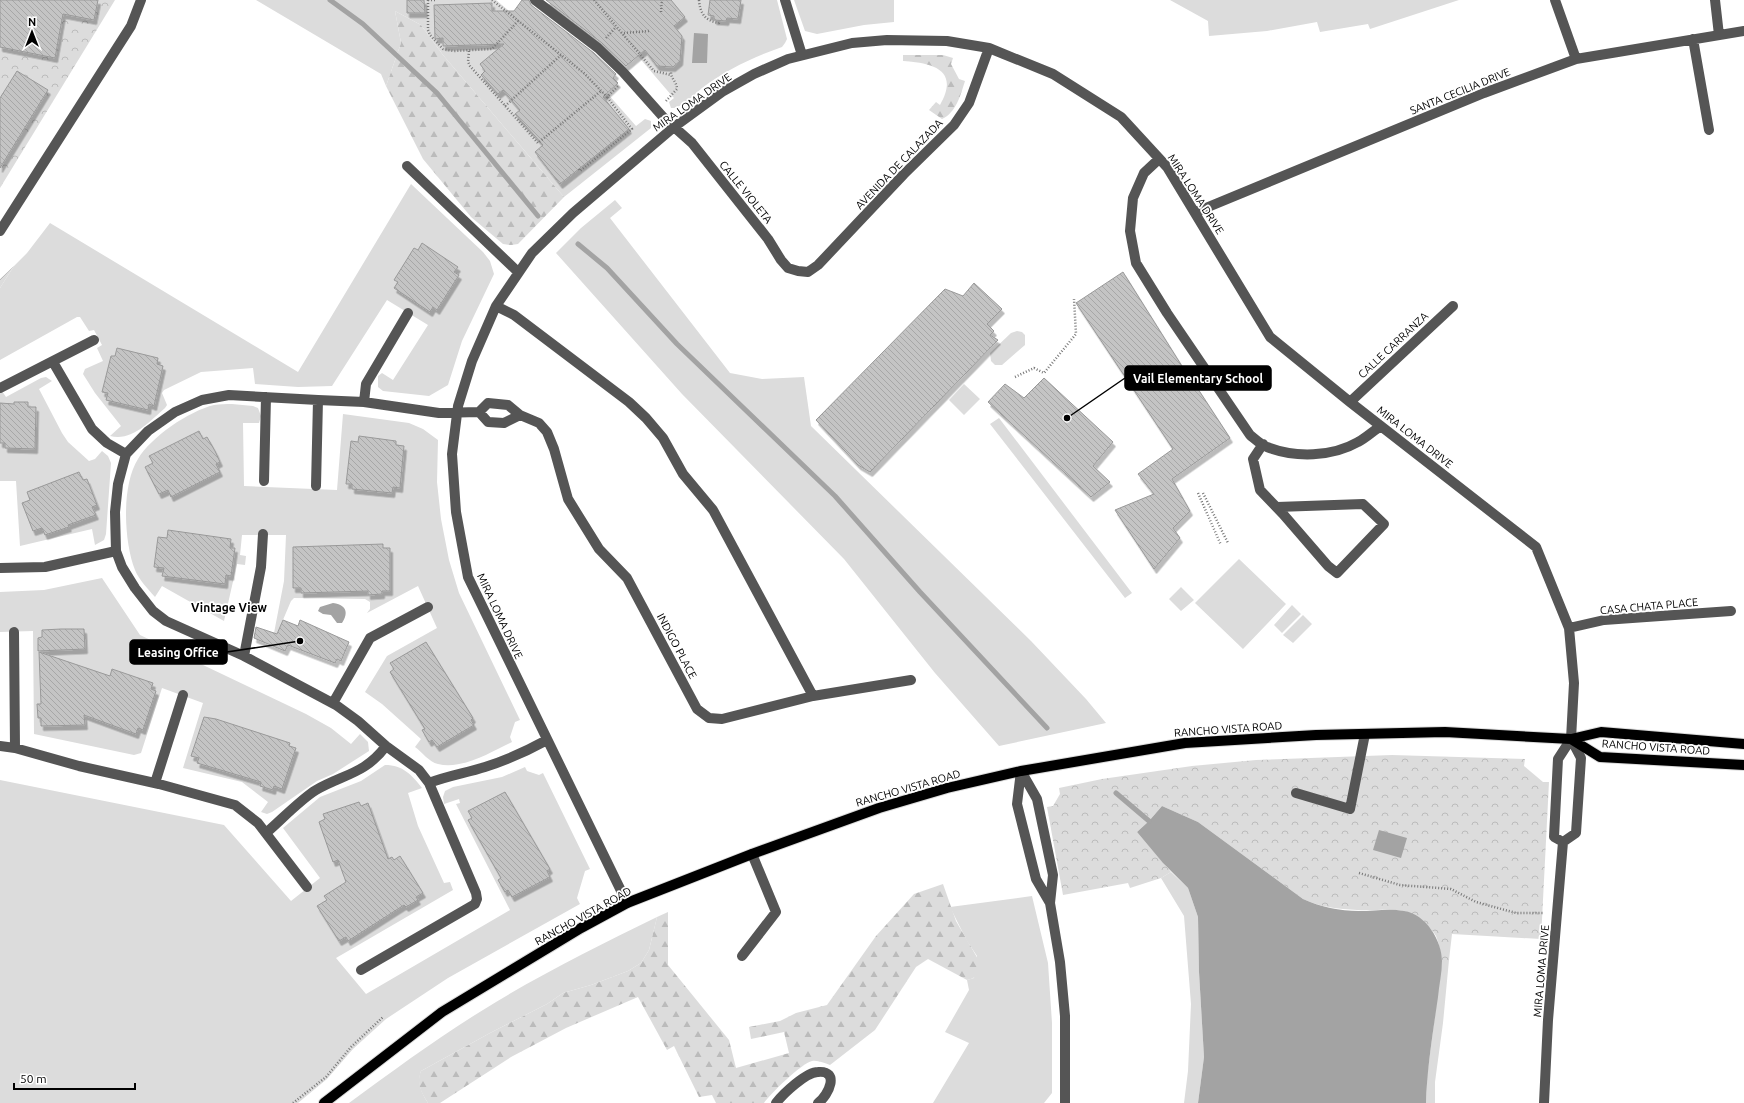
<svg xmlns="http://www.w3.org/2000/svg" width="1744" height="1103" font-family="Ubuntu,sans-serif">
<style>
.grass{fill:#dcdcdc}
.forest{fill:url(#forest-firs)}
.park{fill:url(#park-crowns)}
.garden{fill:url(#garden-furrows)}
.water{fill:#a3a3a3}
.lines{fill:none;stroke-linecap:round;stroke-linejoin:round}
.stream{stroke:#a3a3a3;stroke-width:5}
.building{fill:url(#building-back-hatch);stroke:#999;filter:url(#shadow)}
.major-casing{stroke:#dbdbdb;stroke-width:12}
.path{stroke:#777;stroke-width:2.5;stroke-dasharray:1 2;stroke-linecap:butt}
.minor{stroke:#555;stroke-width:10}
.major{stroke:#000;stroke-width:10}
.labels{text-anchor:middle;dominant-baseline:central;stroke-width:3.5;stroke-linejoin:round;paint-order:stroke}
.street-label{font-size:11px;fill:#000;stroke:#fff}
.neighbourhood-label{font-size:12px;font-weight:bold;fill:#000;stroke:#fff}
.leader{fill:none;stroke:#000;stroke-width:1.5}
.callout-dot{fill:#000;stroke:#fff;stroke-width:1.5}
.callout{fill:#000;stroke:#000;stroke-width:1.5}
.callout-label{font-size:12px;text-anchor:middle;font-weight:bold;fill:#fff}
</style>
<defs>
<pattern id="forest-firs" width="22" height="20" patternUnits="userSpaceOnUse"><rect width="22" height="20" fill="#dcdcdc"/><path d="M5 1l3.5 6h-7zM16 11l3.5 6h-7z" fill="#bbb"/></pattern>
<pattern id="park-crowns" width="20" height="18" patternUnits="userSpaceOnUse"><rect width="20" height="18" fill="#dcdcdc"/><path d="M2 6a3 3 0 1 1 6 0M12 15a3 3 0 1 1 6 0" fill="none" stroke="#bbb"/></pattern>
<pattern id="garden-furrows" width="10" height="10" patternUnits="userSpaceOnUse"><rect width="10" height="10" fill="#dcdcdc"/><path d="M-1 1l2-2M0 10L10 0M9 11l2-2" fill="none" stroke="#bbb"/></pattern>
<pattern id="building-back-hatch" width="6" height="6" patternUnits="userSpaceOnUse"><rect width="6" height="6" fill="#c4c4c4"/><path d="M-1 5l2 2M0 0l6 6M5-1l2 2" fill="none" stroke="#a7a7a7"/></pattern>
<filter id="shadow"><feDropShadow dx="2.5" dy="4.5" stdDeviation="0" flood-color="#0004"/></filter>
</defs>
<rect width="100%" height="100%" fill="#fff"/>
<path class="grass" d="M256,0H496L607,93L636,126L645,119L651,121V128L564,197L443,55L421,25L395,11L401,43L386,86L381,74Z
M577,0H777L787,39L785,43L782,47C753,57 726,70 702,88C695,94 681,109 671,108L669,102L674,98L672,96L619,34Z
M794,0H894V22L864,25L817,34L805,31Z
M1170,0H1459L1370,29L1368,24L1320,32L1317,22L1267,31L1209,36L1208,21Z
M411,184L483,252L490,261L494,274L462,341L448,385L429,396L383,391L378,387V376L382,373L393,380L428,325L387,300L332,386L298,387L255,384L253,368L201,372L164,390L162,393L167,405L165,408C150,421 132,442 110,436L121,426L95,393L83,374L85,369L103,361L97,348L102,345L94,330L89,331L80,317H77L0,360V288L14,266L27,253L50,223L298,372Z
M615,200L622,208L610,218L730,373L762,379L804,377L811,426L1031,641L1086,699L1106,723L999,746L935,673L844,559L682,394L556,253L581,228Z
M1017,331L1022,332L1025,335V345L1002,365H995L991,361L990,353L1011,333Z
M46,377L52,381L39,389L62,433L68,442L89,461L95,459L102,451L108,456L111,463L106,534L104,540L95,545L92,529L20,546L16,481H0V388L6,397L41,378Z
M964,384L980,399L964,415L949,400Z
M232,404L253,406L258,408L261,416L259,423H243L244,486L337,490L343,414L409,423L423,429L438,440L437,482L441,519L449,560L459,593L520,720L515,722L510,737L512,742C491,752 462,770 438,764C429,762 422,752 415,747L421,739L382,704L365,692L387,656L437,628L418,586L367,613L370,609V602L365,599L294,598L291,601L277,634L274,633L284,581L286,535H242L240,555L246,556L245,565L237,564L224,621L162,586L155,597C148,589 139,580 135,570C124,542 121,486 138,459C151,437 189,411 214,405C220,404 226,404 232,404Z
M999,418L1132,593L1125,598L990,424Z
M1239,559L1286,604L1243,649L1195,603Z
M102,578L140,635L306,714L331,728L351,744L360,734L368,742L369,751L333,774L317,781L272,812L267,814L261,812L268,802L242,782L183,768L203,703L162,688L141,753L134,755L34,734L33,631L0,632V592L44,590Z
M1181,587L1194,600L1181,611L1169,599Z
M1292,605L1301,614L1282,633L1274,625Z
M1303,615L1312,624L1293,643L1283,635Z
M385,765C403,765 412,775 422,788L408,793L418,826L444,883L450,882L453,890L336,958L366,994L510,910L456,804L460,803L459,799L444,804L443,797L445,791L453,787L502,777L525,767L527,771L539,775L543,773L590,869L585,871L577,898L580,904L448,978L386,1019L353,1049L327,1079L298,1103H0V780L224,825L291,901L320,878L283,828L320,797L361,781Z
M1171,872L1188,888L1198,917L1199,972L1204,1057L1198,1103H1184L1188,1071L1191,1004L1184,916L1161,878Z
M1032,896L1048,963L1052,1023V1093L1044,1103H933L969,1043L945,1032L969,990L967,980L974,978L977,956L967,941L950,907Z
M657,917L649,950L641,963L628,971L591,985L563,993L547,1004L490,1033L421,1071C417,1083 421,1092 428,1103H349C393,1071 437,1038 483,1010C539,975 598,946 657,917Z
M1442,960H1449L1443,1023L1435,1082V1103H1426L1427,1077Z"/>
<path class="forest" d="M395,11L421,25L443,55L564,197L518,244L511,245L503,244L471,217L423,159L386,86L401,43Z
M903,55H943L953,58L951,64L959,79L965,81C961,94 956,113 942,119L929,110L936,102L940,105C960,70 933,63 903,61Z
M943,884L956,921L982,966C979,975 976,978 967,980L928,959L916,967L875,1030L830,1065C824,1063 818,1060 812,1061C802,1063 770,1094 764,1103H716L712,1095L699,1097L674,1046L667,1050L638,997L566,1028L511,1057L440,1103H428C421,1092 416,1083 421,1071L490,1033L547,1004L563,993L591,985L628,971L641,963L649,950L657,917L668,912V965L729,1040L736,1068L789,1053L784,1032L751,1039L749,1027L780,1021L796,1013L827,1005L876,936L914,894Z"/>
<path class="park" d="M0,0H115L0,188Z
M1392,755L1525,759L1524,766L1543,782H1549L1541,939L1452,934L1449,960H1442C1440,952 1439,943 1436,936C1434,932 1429,928 1426,924C1406,903 1382,912 1357,910C1338,909 1320,907 1303,899L1198,822L1162,806L1149,821L1137,832L1171,872L1161,878L1130,888L1128,883L1063,895L1047,807L1053,806L1060,794L1059,788L1102,779L1192,766L1256,760Z"/>
<path class="garden" d="M14,266L0,288V279Z"/>
<path class="water" d="M694,33L708,34L707,63H692Z
M333,603C346,605 349,612 342,623H337L331,615L323,614L318,611L320,607Z
M1162,806L1198,822L1303,899C1320,907 1340,911 1359,911C1375,911 1389,908 1404,911C1426,914 1442,941 1442,961C1442,973 1439,985 1438,997C1433,1032 1427,1068 1426,1103H1198L1204,1057L1199,972L1198,917L1188,888L1163,863L1137,832L1149,821Z
M1379,830L1407,838L1401,858L1373,850Z"/>
<g class="lines">
<path class="stream" d="M330,0L363,24L437,93L538,216
M578,244L607,268L677,344L835,496L920,592L1047,728
M1116,793L1149,821"/>
</g>
<path class="building" d="M0,0H98L94,20L63,14L55,58L0,47Z
M407,0H424L425,13H407Z
M522,0H529L531,5L594,53L616,74L613,78L618,83L603,97L629,129L560,184L535,152L543,145L515,114L520,110L503,90L498,94L481,75L485,71L480,64L504,44L443,46V38L435,39L434,5L492,3V11H514Z
M546,0H671L685,17L674,26L682,36L680,61L673,67L657,66L645,50L626,66L602,43Z
M710,0H741L738,19L727,18L726,21L714,20V16L708,15Z
M17,71L48,90L0,168V98Z
M422,243L458,267L454,272L459,275L437,310L433,307L430,312L394,288L398,282L394,280L414,248L418,250Z
M1123,272L1197,390L1198,389L1230,438L1172,479L1190,511L1173,528L1180,538L1154,569L1115,510L1154,494L1138,474L1173,449L1076,303Z
M974,283L1002,309L987,324L994,331L990,335L998,340L870,472L858,465L816,420L945,289L963,296Z
M117,348L158,358L157,364L163,366L154,406L149,404L148,410L106,400L108,393L102,392L111,356H115Z
M1044,378L1113,442L1093,466L1110,482L1091,497L988,402L1005,384L1024,398Z
M14,402H28V407H36L35,449L5,448V443H0V403L14,404Z
M199,431L203,439L207,437L215,451L220,462L216,464L220,472L171,497L168,490L159,494L145,467L153,463L149,456Z
M359,436L396,441V445L404,446L400,488L393,487L392,493L352,489V484H346L351,441L358,442Z
M79,472L83,480L87,479L97,505L92,507L96,515L68,525L69,527L45,535L42,528L33,531L22,503L30,500L27,492Z
M168,530L231,539L230,548H235L231,576L226,575L225,584L162,576L164,568L154,567L158,537L167,538Z
M383,544V548H390V591H382V594L368,595V591L301,593V588H293V547Z
M283,620L298,626L300,620L349,642L341,661L337,659L335,663L288,645L285,651L254,638L256,627L277,634Z
M61,629H84L85,649L38,651V638L42,637V630Z
M426,642L473,718L471,720L474,725L437,747L432,740L429,742L422,730L425,729L390,672L394,669L390,663Z
M39,652L110,676L112,669L153,683L151,689L156,691L143,730L138,728L136,734L84,715L85,725L41,726V718H38L37,704H41Z
M204,717L216,719L290,743L289,746L296,748L282,789L274,786L273,790L260,786L261,782L197,763L199,758L191,756Z
M505,792L550,869L547,871L550,877L512,897L508,890L505,892L498,880L501,878L468,820L472,818L468,811Z
M359,802L361,806L368,803L388,859L392,857L394,860L400,856L423,893L416,897L418,900L406,907L404,905L348,941L346,937L339,941L317,906L327,900L324,896L346,882L338,860L333,862L319,822L325,819L323,814Z"/>
<g class="lines">
<defs>
<path id="major" d="M1571,739L1600,757L1744,765
M324,1103L442,1012L581,928L627,903L752,854L879,808L947,788L1021,771L1185,743L1316,735L1445,732L1571,739L1601,732L1744,744"/>
</defs>
<use href="#major" class="major-casing"/>
<path class="path" d="M428,0V30L430,35L443,49L454,51L492,49L518,21
M428,0H437
M492,0L585,74L607,97L618,86
M594,0L654,71L671,75
M699,0C700,13 705,21 719,23L720,21
M661,12L662,0
M624,33L649,31
M606,38L616,27
M469,51L468,62L470,66L538,143L601,91
M666,101L677,89C677,82 671,79 671,72
M505,106L561,55
M579,169L580,171L632,129L607,97
M1015,377L1034,368L1044,373L1076,334L1074,299
M1198,493L1221,545
M1203,493L1228,543
M1359,873L1400,885L1451,889L1476,902L1516,913H1543
M293,1103L326,1077L351,1047L383,1017"/>
<path class="minor" d="M535,0L598,48L623,72L664,118L692,143L768,239L781,260L788,268L798,271L808,272L818,265L904,174L954,125L969,103L989,48
M785,0L802,55
M1555,0L1576,59
M1715,0L1719,35
M1693,39L1709,130
M1159,159L1144,173L1133,198L1130,231L1136,263L1167,313L1250,435C1255,439 1261,445 1267,447C1295,458 1332,457 1358,442C1366,438 1373,431 1381,426
M407,166L518,272
M1196,212L1484,93L1576,59L1744,31
M0,231L131,26L141,0
M496,306L514,315L629,402L646,418L663,438L683,474L713,510L813,696
M53,362L92,429L107,443L126,454
M0,388L94,340
M364,402L366,384L408,313
M1350,402L1453,306
M479,412L488,422L504,423L520,415
M1263,444L1253,459L1260,490L1283,514L1328,566L1337,573L1384,524L1363,504L1277,507
M264,481L266,397
M316,486L318,400
M0,568L45,567L116,551
M1569,628L1604,620L1731,611
M14,632L15,748
M244,656L261,567L263,534
M333,703L370,638L428,607
M0,746L15,748L79,766L159,784L235,805L258,823L307,887
M1021,771L1037,799L1053,875L1050,903L1060,962L1065,1016V1103
M1021,771L1017,804L1036,879L1050,903
M155,783L183,695
M429,783C447,776 466,773 485,767C507,760 527,751 547,740
M1296,793L1350,809L1365,734
M266,833C280,821 301,799 316,790C344,774 365,774 386,746
M1563,842L1554,837L1558,759L1571,739
M627,903L468,577L456,512L452,454L458,406L472,361L496,306L532,253L573,213L674,127L722,92L754,74L788,59L852,43L887,40L947,41L989,48L1053,74L1121,117L1167,167L1270,337L1350,402L1536,547L1569,628L1574,683L1571,739L1581,758L1576,833L1563,842L1548,1020L1544,1103
M742,956L776,912L752,854
M361,970L475,904L477,899L476,893L429,783L419,770L386,746L358,721L336,705L244,656L166,621L153,611L135,588L122,567L116,551L115,512L118,484L126,454L148,431L175,412L202,400L229,395L318,400L364,402L439,413L479,412L488,403L508,405L520,415L539,423L547,432L554,449L568,499L599,549L627,578L697,709L709,718L722,719L813,696L911,680
M776,1103C783,1094 806,1072 818,1072C840,1070 829,1095 818,1103"/>
<use href="#major" class="major"/>
</g>
<g class="labels">
<g class="street-label">
<text transform="translate(1460 91) rotate(-22)">SANTA CECILIA DRIVE</text>
<text transform="translate(692 102) rotate(-35)">MIRA LOMA DRIVE</text>
<text transform="translate(899 164) rotate(-46)">AVENIDA DE CALAZADA</text>
<text transform="translate(746 192) rotate(51)">CALLE VIOLETA</text>
<text transform="translate(1196 194) rotate(57)">MIRA LOMA DRIVE</text>
<text transform="translate(1393 345) rotate(-43)">CALLE CARRANZA</text>
<text transform="translate(1415 437) rotate(38)">MIRA LOMA DRIVE</text>
<text transform="translate(1649 606) rotate(-5)">CASA CHATA PLACE</text>
<text transform="translate(500 616) rotate(65)">MIRA LOMA DRIVE</text>
<text transform="translate(677 646) rotate(62)">INDIGO PLACE</text>
<text transform="translate(1228 729) rotate(-4)">RANCHO VISTA ROAD</text>
<text transform="translate(1656 747) rotate(4)">RANCHO VISTA ROAD</text>
<text transform="translate(908 788) rotate(-16)">RANCHO VISTA ROAD</text>
<text transform="translate(583 916) rotate(-29)">RANCHO VISTA ROAD</text>
<text transform="translate(1541 971) rotate(-85)">MIRA LOMA DRIVE</text>
</g>
<g class="neighbourhood-label">
<text x="229" y="607">Vintage View</text>
</g>
</g>
<path class="leader" d="M1067 418L1125 378M300 641L227 652"/>
<g class="callout-dot">
<circle cx="1067" cy="418" r="4"/>
<circle cx="300" cy="641" r="4"/>
</g>
<g class="callout">
<rect x="1125" y="366" width="146" height="24" rx="4"/>
<rect x="130" y="640" width="97" height="24" rx="4"/>
</g>
<g class="callout-label">
<text x="1198" y="383">Vail Elementary School</text>
<text x="178" y="657">Leasing Office</text>
</g>
<g transform="translate(32 32)" stroke="#ffffff" stroke-width="3" paint-order="stroke">
<path d="M0-3L7 15L0 10L-7 15Z" fill="#000000"/>
<text y="-6" font-size="11" font-weight="bold" text-anchor="middle" fill="#000000">N</text>
</g>
<path d="M14 1083v6h121v-6" fill="none" stroke="#000000" stroke-width="2"/>
<text x="20" y="1083" font-size="12" fill="#000000" stroke="#ffffff" stroke-width="3" paint-order="stroke">50 m</text>
</svg>
